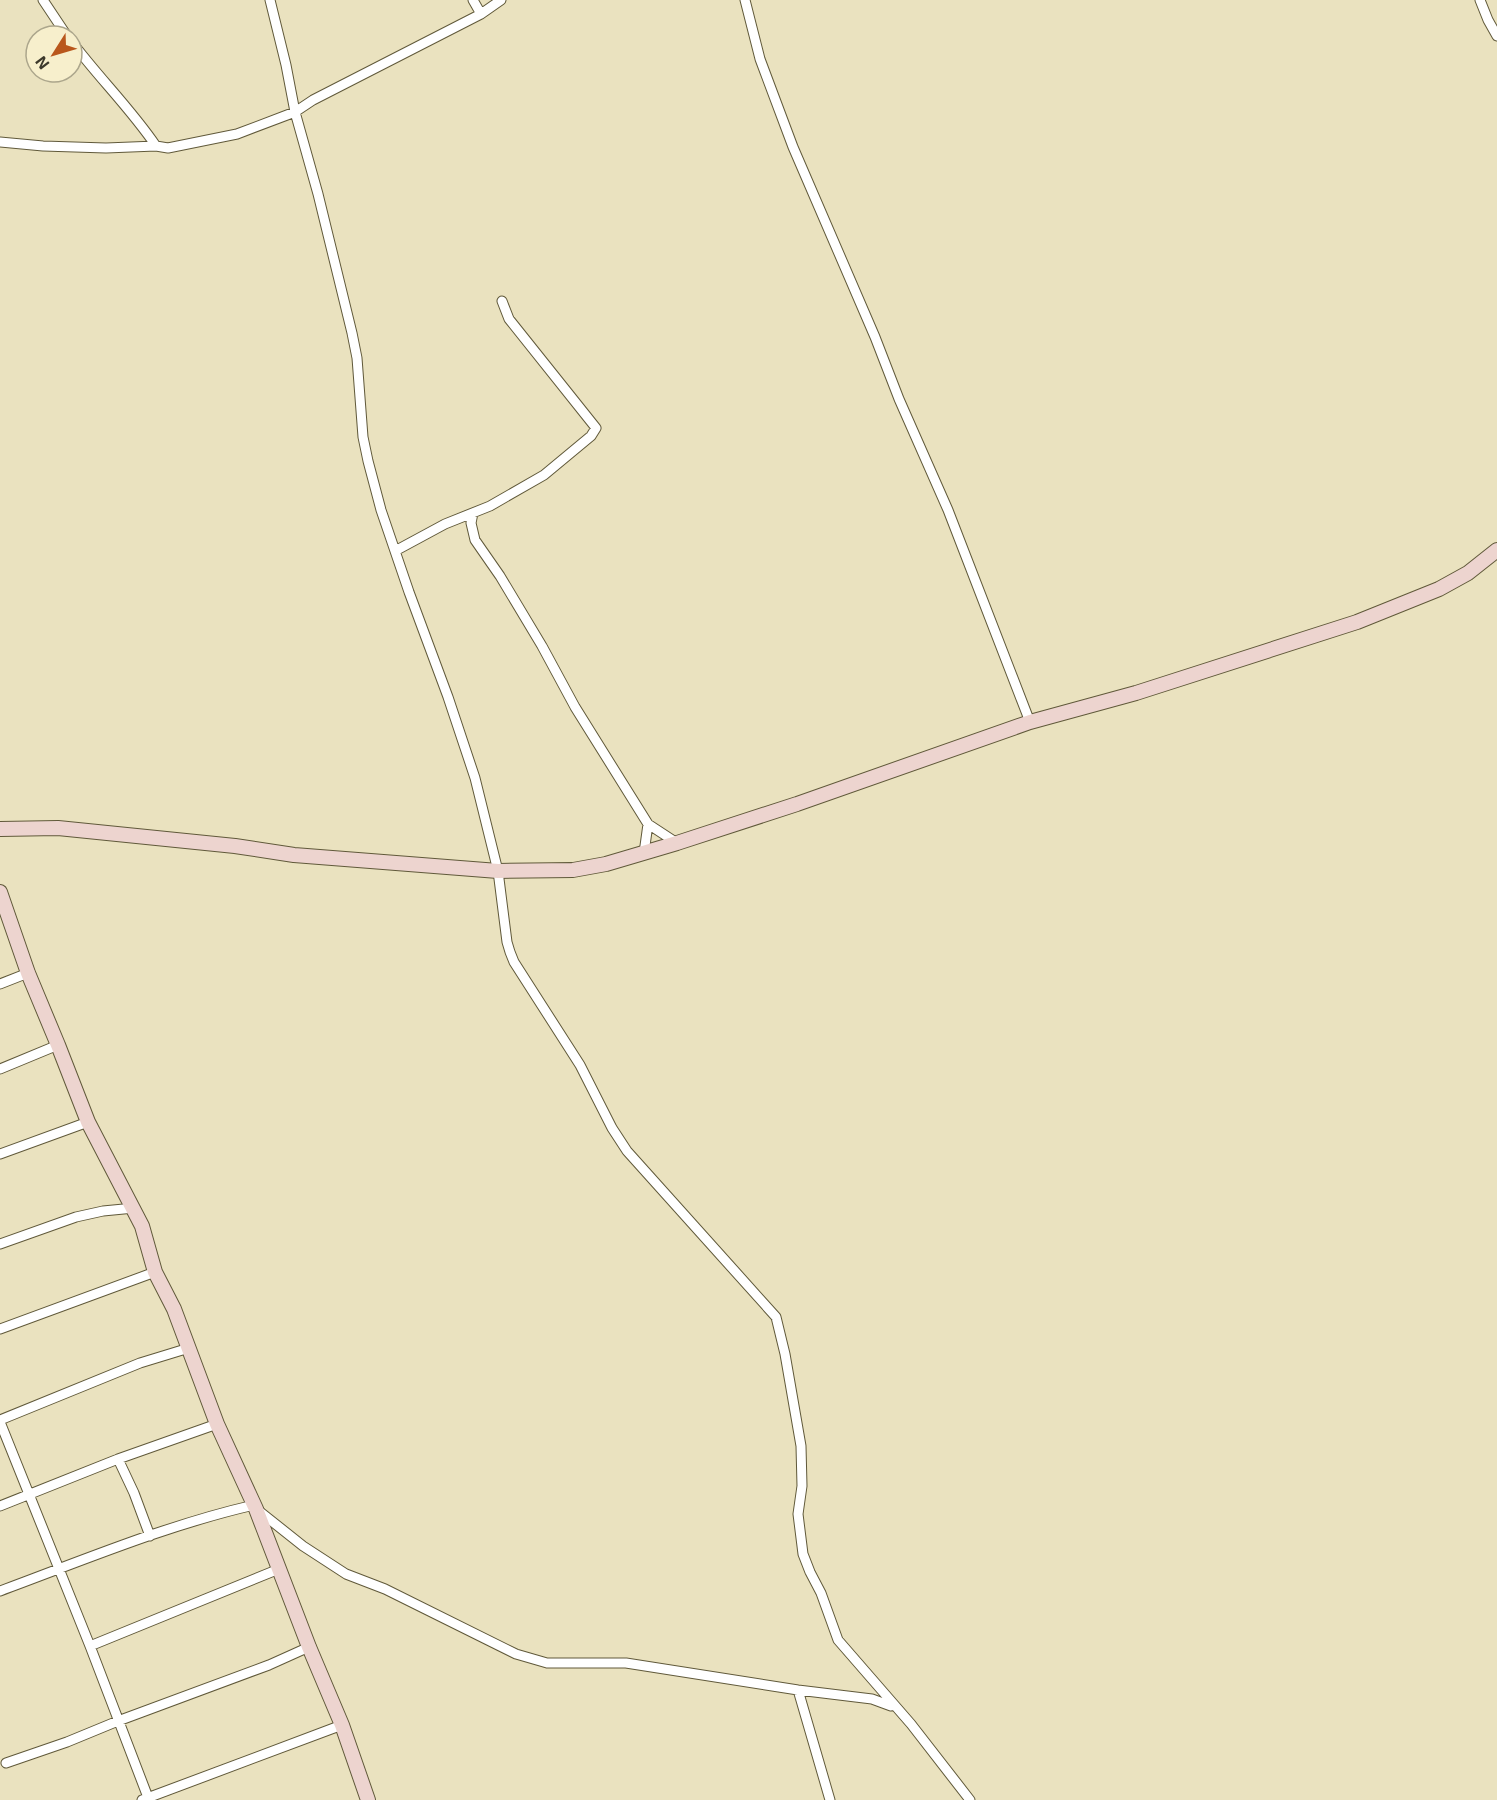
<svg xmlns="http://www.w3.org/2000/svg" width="1497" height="1800" font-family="'Exo 2',sans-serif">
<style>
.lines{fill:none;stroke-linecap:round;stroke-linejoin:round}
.street-casing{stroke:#60593a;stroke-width:11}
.secondary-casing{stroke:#60593a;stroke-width:16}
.street{stroke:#fff;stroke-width:9}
.secondary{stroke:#edd4cf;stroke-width:14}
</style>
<rect width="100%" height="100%" fill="#eae2bf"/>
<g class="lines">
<defs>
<path id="street" d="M43,0L67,36
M270,0L286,65L295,112L318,194L352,333L357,358L363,437L368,461L381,510L409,592L448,697L475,778L498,871L507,942L510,952L514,962L580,1065L612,1128L627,1151L776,1317L785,1354L801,1446L802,1486L798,1514L803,1554L810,1572L821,1593L838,1640L911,1724L970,1800
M473,0L481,14
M745,0L760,59L793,147L875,337L899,399L948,510L1030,722
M1480,0L1488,20L1497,36
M72,42C99,78 131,109 156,146
M0,142L43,146L106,148L156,146L168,148L237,134L295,112L313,100L481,14L501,0
M473,513L471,523L475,540L500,576L542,646L575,707L648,824L644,853
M395,551L445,524L490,506L544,475L591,436L596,428L509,319L502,301
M648,824L677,843
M0,984L28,973
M0,1069L58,1045
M0,1154L88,1122
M0,1244L76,1217L103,1211L134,1208
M0,1329L155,1272
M0,1420L140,1363L189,1348
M0,1422L90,1646L149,1800
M118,1459L134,1493L150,1536
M0,1506L118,1459L217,1424
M259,1511L303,1546L346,1574L385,1589L516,1654L547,1663H626L798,1690L872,1699L891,1706
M0,1591C84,1560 167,1525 254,1505
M90,1646L279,1569
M798,1690L830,1800
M6,1763L67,1742L118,1721L269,1665L309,1647
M142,1800L342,1725"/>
<path id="secondary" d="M0,829L58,828L235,846L294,855L498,871L573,870L606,864L677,843L797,804L1030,722L1136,693L1357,622L1439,589L1468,573L1497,550
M0,892L28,973L58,1045L88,1122L142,1226L155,1272L174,1309L217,1424L256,1509L309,1647L342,1725L368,1800"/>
</defs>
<use href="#street" class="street-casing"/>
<use href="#secondary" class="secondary-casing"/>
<use href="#street" class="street"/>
<use href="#secondary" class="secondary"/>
</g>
<g transform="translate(54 54) rotate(233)"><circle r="28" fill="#f7efcc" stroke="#aca68c" stroke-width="1.5"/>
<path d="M0-4.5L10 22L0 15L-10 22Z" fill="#b9571c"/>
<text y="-9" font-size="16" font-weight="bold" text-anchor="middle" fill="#3c382b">N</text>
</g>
</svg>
